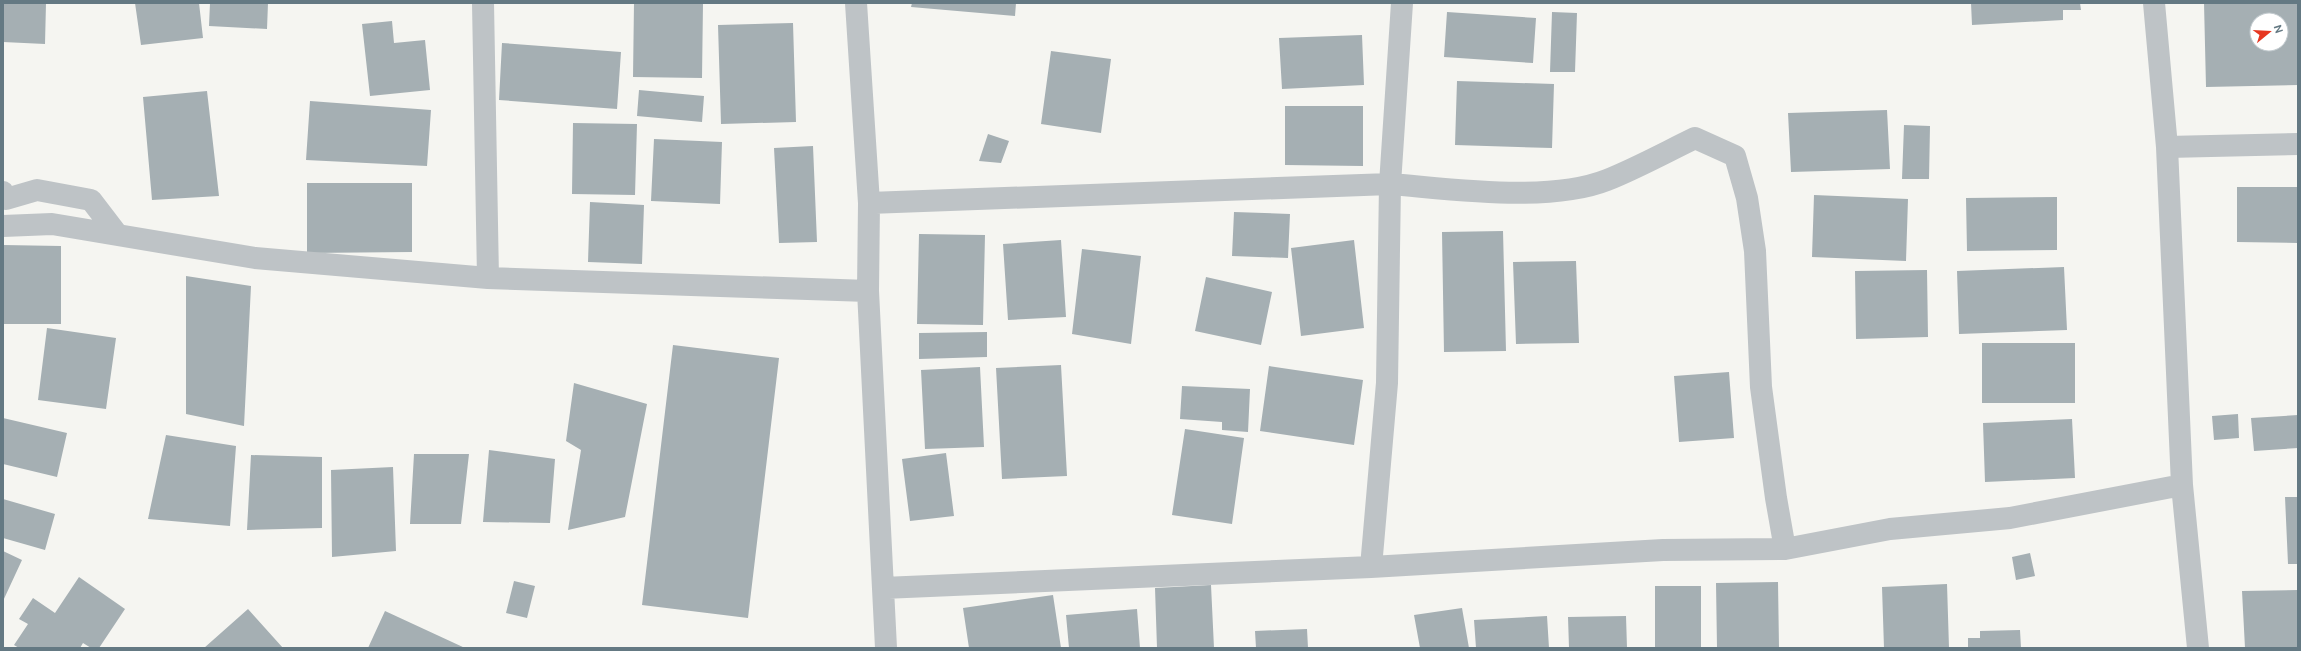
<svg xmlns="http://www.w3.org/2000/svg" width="2301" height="651" font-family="Ubuntu,sans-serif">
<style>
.building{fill:#a5afb3;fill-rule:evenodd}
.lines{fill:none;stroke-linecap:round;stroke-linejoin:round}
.street{stroke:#bec3c6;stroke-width:22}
</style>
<rect width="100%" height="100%" fill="#f5f5f1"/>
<path class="building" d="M3,3H46L45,44L3,42Z
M135,3H199L203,38L141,45Z
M210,3H268L267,29L209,26Z
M634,3H703L702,78L633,77Z
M912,3H1016L1015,16L911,7Z
M1971,3H2080L2081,10H2063V20L1972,25Z
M2204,3H2298V85L2206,87ZM2257,20H2281V44H2257Z
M1447,12L1536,18L1533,63L1444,57Z
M1552,12L1577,13L1575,72H1550Z
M392,21L394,43L425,40L430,90L370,96L362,24Z
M793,23L796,122L721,124L718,25Z
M1362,35L1364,85L1282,89L1279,38Z
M502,43L621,52L617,109L499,100Z
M1051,51L1111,59L1101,133L1041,124Z
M1457,81L1554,84L1552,148L1455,145Z
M639,90L704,96L702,122L637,116Z
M207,91L219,196L152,200L143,97Z
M310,101L431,110L427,166L306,160Z
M1285,106H1363V166L1285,165Z
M1887,110L1890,169L1791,172L1788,113Z
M573,123L637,124L635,195L572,194Z
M1904,125L1930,126L1929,179H1902Z
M988,134L1009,141L1001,163L979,161Z
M654,139L722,142L720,204L651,201Z
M813,146L817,242L779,243L774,148Z
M307,183H412V252L307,253Z
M2237,187H2298V243L2237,242Z
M1814,195L1908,199L1906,261L1812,257Z
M2057,197V250L1967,251L1966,198Z
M590,202L644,205L642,264L588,262Z
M1234,212L1290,214L1288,258L1232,256Z
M1503,231L1506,351L1444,352L1442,232Z
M919,234L985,235L983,325L917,324Z
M1061,240L1066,317L1008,320L1003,244Z
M1354,240L1364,328L1301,336L1291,248Z
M3,245L61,246V324H3Z
M1082,249L1141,256L1131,344L1072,334Z
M1576,261L1579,343L1516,344L1513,262Z
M2064,267L2067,330L1959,334L1957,271Z
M1927,270L1928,337L1856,339L1855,271Z
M186,276L251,286L244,426L186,414Z
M1206,277L1272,292L1261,345L1195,331Z
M47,328L116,338L106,409L38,400Z
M987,332V357L919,359V333Z
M1982,343H2075V403H1982Z
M673,345L779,358L748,618L642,605Z
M1061,365L1067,476L1002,479L996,368Z
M1269,366L1363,380L1354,445L1260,431Z
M980,367L984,447L925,449L921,370Z
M1729,372L1734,438L1679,442L1674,376Z
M574,383L647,404L625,517L568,530L581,450L566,441Z
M1182,386L1250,389L1248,432L1222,430V422L1180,419Z
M2238,414L2239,438L2214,440L2212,416Z
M2298,415V448L2254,451L2251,418Z
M3,418L67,433L57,477L3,464Z
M2072,419L2075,478L1985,482L1983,423Z
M1185,429L1244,438L1232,524L1172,515Z
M166,435L236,446L230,526L148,519Z
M489,450L555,459L550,523L483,522Z
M946,453L954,516L910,521L902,459Z
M414,454H469L461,524H410Z
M251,455L322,457V528L247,530Z
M393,467L396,551L332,557L331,470Z
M2285,497H2298V564H2288Z
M3,499L55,514L45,550L3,538Z
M3,551L22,560L3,601Z
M2030,553L2035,576L2016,580L2012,557Z
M79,577L125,609L99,648H91L83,643L80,648H19L14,645L28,624L19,619L33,598L55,613Z
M514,581L535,586L527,618L506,613Z
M1778,582L1779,648H1717L1716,583Z
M1947,584L1949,648H1884L1882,587Z
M1211,585L1214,648H1157L1155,588Z
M1655,586H1701V648H1655Z
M2298,590V648H2245L2242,591Z
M1053,595L1061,648H969L963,608Z
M1462,608L1469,648H1420L1414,615Z
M248,609L283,648H204Z
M1137,609L1140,648H1069L1066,615Z
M385,611L465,648H368Z
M1547,616L1549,648H1476L1474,620Z
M1626,616L1627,648H1569L1568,617Z
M1307,629L1308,648H1256L1255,631Z
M2020,630L2021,648H1968V638H1980V631Z"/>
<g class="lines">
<path class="street" d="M483,3L488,278
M856,3L869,203L868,291L886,648
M2154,3L2167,147L2182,485L2198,648
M2167,147L2298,144
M3,192L6,199L37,190L91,200L117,234
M869,203L1390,184C1453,189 1549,203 1607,180C1637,168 1666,152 1695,138L1735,156L1747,198L1755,251L1761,387L1776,498L1785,549
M3,226L52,224L255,258L488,278L868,291
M1371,567L1387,383L1390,184L1402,3
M883,588L1371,567L1663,550L1785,549L1890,529L2010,518L2182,485"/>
</g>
<rect width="2301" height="651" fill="none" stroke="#647983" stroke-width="8"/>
<g transform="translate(2269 32) rotate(72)"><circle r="19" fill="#ffffff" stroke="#c1c9cd"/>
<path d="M0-3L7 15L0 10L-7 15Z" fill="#e63721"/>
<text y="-6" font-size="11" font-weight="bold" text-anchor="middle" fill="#647983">N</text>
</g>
</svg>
